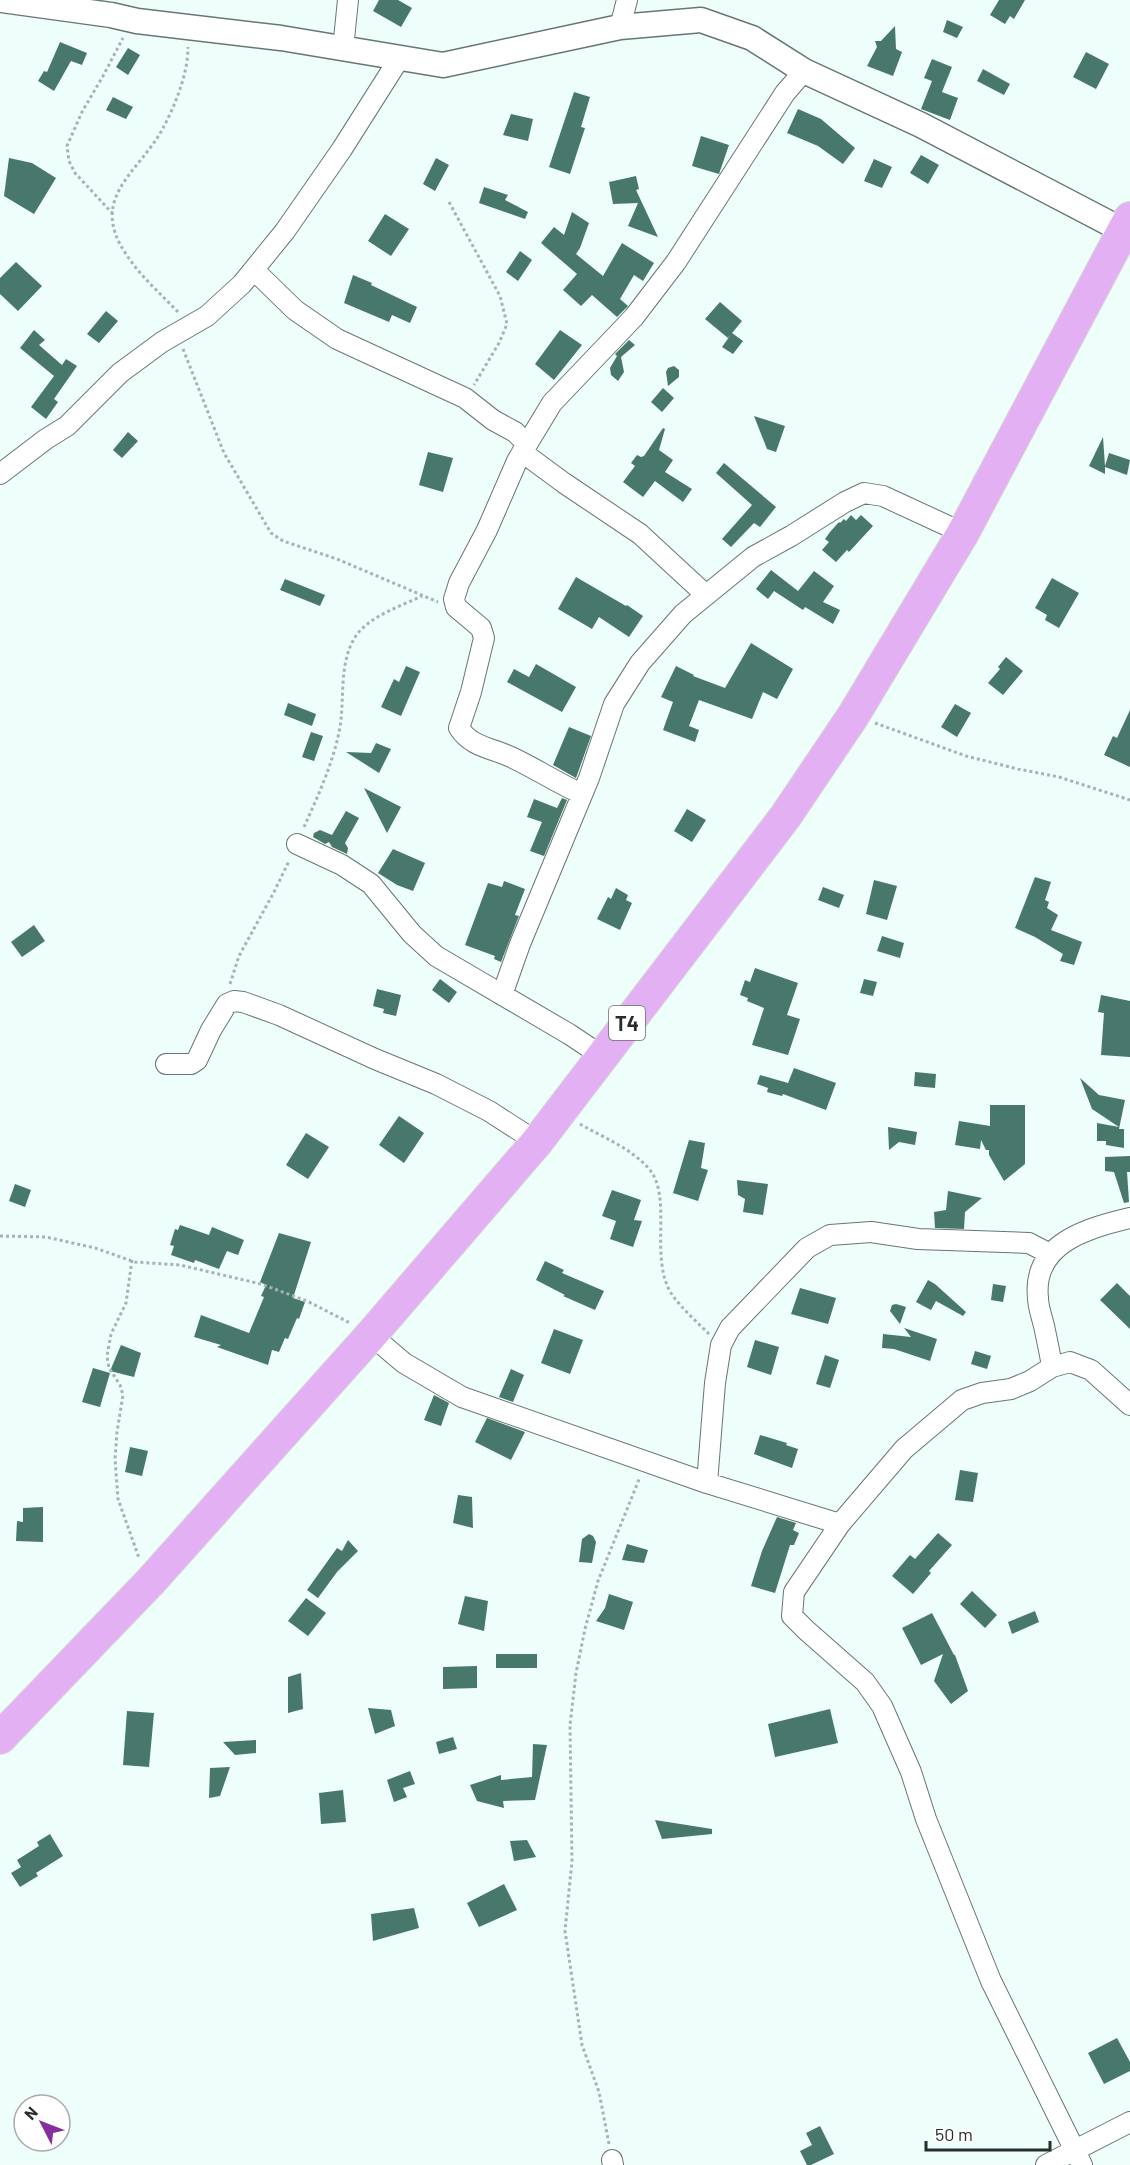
<svg xmlns="http://www.w3.org/2000/svg" width="1130" height="2165" font-family="Barlow,sans-serif">
<style>
.building{fill:#48776c}
.lines{fill:none;stroke-linecap:round;stroke-linejoin:round}
.minor-casing{stroke:#687672;stroke-width:22}
.tertiary-casing{stroke:#687672;stroke-width:27}
.trunk-casing{stroke:#d8d9d9;stroke-width:34}
.path{stroke:#a7b3b0;stroke-width:3;stroke-dasharray:3 3;stroke-linecap:butt}
.minor{stroke:#fff;stroke-width:20}
.tertiary{stroke:#fff;stroke-width:24}
.trunk{stroke:#e4b0f4;stroke-width:32}
.labels{text-anchor:middle;dominant-baseline:central;stroke-width:6;stroke-linejoin:round;paint-order:stroke}
.shield{fill:#fff;stroke:#686c6b;stroke-width:1.5}
.shield-label{font-size:20px;font-weight:bold;fill:#272d2b}
</style>
<rect width="100%" height="100%" fill="#eefefa"/>
<path class="building" d="M379,0H398L412,8L401,27L373,11Z
M999,0H1025L1014,19L1010,16L1005,24L990,15Z
M947,20L963,27L957,38L943,32Z
M895,26L896,49L902,52L893,76L867,66L877,47L875,41H881Z
M60,42L87,53L82,65L71,61L54,91L38,81L44,71L47,72Z
M128,48L140,55L128,75L116,67Z
M1086,52L1109,64L1096,89L1073,77Z
M932,59L952,67L942,92L958,98L950,120L921,109L932,81L924,78Z
M983,69L1010,84L1004,95L977,81Z
M574,92L590,97L581,127L585,128L570,174L549,167Z
M113,97L133,107L126,119L106,110Z
M798,109L821,119L855,148L843,164L818,146L787,133Z
M511,114L533,119L528,141L503,135Z
M701,136L729,145L719,174L692,166Z
M921,155L939,165L928,184L910,173Z
M9,158L32,163L56,178L34,214L4,196Z
M436,158L449,165L435,191L423,184Z
M874,159L892,167L882,188L864,181Z
M636,176L639,189L636,190L658,237L628,226L638,203L613,204L609,182Z
M484,187L508,195L505,200L528,212L525,219L479,203Z
M572,212L589,223L580,248L576,254L603,276L622,243L654,263L643,281L634,275L620,299L628,306L617,317L592,295L581,306L563,290L577,274L541,243L554,227L564,235Z
M385,214L409,229L391,256L368,241Z
M520,251L532,260L518,281L506,272Z
M16,262L42,286L18,311L0,294V278Z
M353,275L372,283L371,285L417,307L410,323L392,315L389,322L344,303Z
M720,302L742,321L728,338L705,319Z
M106,311L118,321L99,343L87,334Z
M34,330L45,340L39,345L62,365L66,359L77,366L54,399L58,402L46,419L31,407L54,376L20,348Z
M560,330L582,345L554,380L535,364Z
M732,333L743,341L733,354L722,347Z
M629,340L635,345L621,357L624,372L618,381L611,375L610,368L617,356L615,354Z
M674,366L679,370V377L668,386L666,372L668,368Z
M663,388L674,398L662,412L651,402Z
M754,416L785,426L776,452L767,449Z
M663,428L665,429L659,450L673,460L665,472L692,489L683,502L655,481L643,497L623,482L635,466L631,463L637,455L641,457L644,456Z
M128,432L138,441L122,458L113,450Z
M1103,437L1105,466L1109,453L1130,460L1127,475L1105,467V474L1089,466Z
M428,452L453,458L443,492L419,485Z
M724,463L776,507L760,527L754,523L731,547L722,539L752,505L716,473Z
M851,515L856,520L861,515L873,526L849,552L847,550L836,562L822,550L829,542L825,539L830,532L839,522L840,523L844,519L846,521Z
M771,570L798,591L814,571L834,586L823,602L840,610L833,624L805,607L803,610L774,591L768,599L756,589Z
M576,577L626,606L627,605L643,616L629,637L599,617L592,629L558,609Z
M1052,578L1079,593L1059,628L1045,620L1047,615L1035,608Z
M285,579L325,595L320,606L280,590Z
M751,643L793,669L777,699L763,692L752,719L699,700L689,726L699,730L695,742L663,730L673,702L661,697L676,666L694,675L693,676L725,688Z
M1006,657L1023,671L1003,695L988,683L1000,669L998,667Z
M536,664L576,687L562,712L507,682L514,669L529,677Z
M406,666L420,672L401,716L381,707L394,679L399,682Z
M288,703L316,714L312,726L284,715Z
M955,704L971,713L957,737L941,727Z
M1130,710V767L1104,755L1113,736L1117,738Z
M569,727L591,736L576,778L553,765Z
M311,732L323,736L314,761L302,757Z
M376,743L391,749L379,773L346,752L371,753Z
M364,788L401,807L387,833Z
M562,798L567,800L544,856L530,851L542,822L527,817L534,799L557,808Z
M687,809L706,820L692,842L674,831Z
M346,811L359,818L345,843L348,848L347,854L332,847L329,842L325,844L313,837L314,833L320,830L332,835Z
M393,849L425,863L413,891L397,885L378,873Z
M1035,877L1051,882L1045,900L1049,902L1047,908L1058,915L1051,930L1082,942L1074,965L1060,961L1063,954L1035,937L1015,928Z
M874,880L897,886L887,920L866,914Z
M504,881L525,889L515,915L519,916L501,962L494,959L495,956L465,945L488,883L502,887Z
M823,887L844,895L839,908L818,900Z
M616,888L628,895L626,900L632,903L620,930L597,919L608,897L611,899Z
M34,925L45,941L22,957L11,942Z
M882,936L904,943L900,958L877,951Z
M755,968L798,983L787,1015L800,1019L788,1055L752,1045L764,1008L747,1001L748,998L740,995L745,980L750,982Z
M440,979L457,992L449,1003L432,990Z
M864,979L877,982L873,996L860,993Z
M377,989L401,995L396,1016L383,1013L384,1009L373,1006Z
M1101,995L1130,1001V1057L1101,1055L1104,1013L1098,1012Z
M794,1068L836,1083L826,1110L783,1094L782,1096L767,1092L768,1088L757,1084L760,1075L788,1083Z
M915,1072L936,1074L935,1088L914,1086Z
M1080,1078L1099,1095L1125,1100L1119,1129H1124V1148L1106,1145V1141H1097V1123L1119,1127L1092,1109Z
M990,1105H1025V1164L1004,1181L989,1155V1150H986L981,1140L980,1149L955,1145L959,1121L990,1126Z
M399,1116L424,1133L404,1163L379,1145Z
M888,1127L917,1132L915,1145L899,1142L889,1150Z
M306,1133L329,1147L308,1179L286,1165Z
M689,1140L705,1143L701,1168L708,1170L698,1201L673,1193Z
M1130,1156V1172H1127L1129,1202L1124,1203L1114,1172L1105,1171V1157Z
M737,1180L768,1184L763,1215L743,1212L745,1199L738,1195Z
M15,1184L31,1190L25,1207L9,1201Z
M612,1190L641,1200L634,1220L642,1221L633,1247L610,1239L616,1221L602,1216Z
M948,1191L982,1198L965,1212L964,1229L935,1228L934,1212L946,1210Z
M180,1225L209,1235L212,1227L244,1240L238,1255L227,1251L219,1269L195,1260L194,1263L171,1255L174,1246L170,1245L175,1229L178,1230Z
M279,1233L311,1242L293,1298L305,1302L299,1319L297,1318L288,1339L285,1338L279,1352L272,1350L268,1365L217,1347L221,1345L194,1337L201,1315L249,1333L264,1297L261,1296L266,1285L260,1282Z
M545,1261L564,1270L562,1273L604,1291L595,1310L563,1296L565,1295L536,1280Z
M928,1280L935,1284L966,1312L963,1316L936,1301L931,1310L916,1302Z
M1117,1283L1130,1296V1329L1100,1300Z
M993,1284L1006,1286L1003,1302L991,1300Z
M800,1288L836,1298L828,1324L791,1314Z
M896,1304L906,1307L900,1324L890,1311L892,1305Z
M904,1328L937,1339L930,1361L894,1349L882,1348L883,1334L911,1337Z
M554,1329L583,1340L570,1374L541,1363Z
M755,1340L779,1347L771,1375L747,1367Z
M121,1345L141,1353L134,1377L110,1371Z
M975,1351L991,1356L987,1369L971,1364Z
M825,1355L839,1360L830,1388L816,1384Z
M93,1368L110,1373L100,1407L82,1402Z
M511,1369L524,1375L513,1402L499,1397Z
M434,1395L449,1403L441,1426L424,1420Z
M487,1418L525,1432L511,1460L475,1442Z
M760,1435L787,1443L786,1445L798,1449L792,1468L754,1454Z
M130,1447L148,1451L142,1476L125,1472Z
M960,1470L978,1473L973,1502L955,1500Z
M458,1495L472,1497L473,1528L453,1523Z
M43,1507V1542L16,1541L17,1521L23,1522V1508Z
M777,1517L796,1523L793,1530L799,1533L794,1545H790L775,1593L751,1586L762,1551Z
M938,1533L952,1545L929,1571L931,1573L913,1594L892,1576L910,1555L915,1559Z
M589,1534L593,1536L596,1542L592,1563L579,1562L582,1539Z
M348,1540L358,1551L337,1572L318,1598L307,1590L337,1548L342,1551Z
M627,1544L648,1550L644,1563L622,1560Z
M972,1591L997,1615L985,1628L960,1604Z
M609,1594L633,1602L624,1630L596,1621L605,1608Z
M465,1596L488,1601L484,1631L458,1624Z
M306,1598L326,1613L308,1636L288,1621Z
M1035,1611L1039,1622L1012,1634L1008,1622Z
M932,1613L954,1655H955L968,1691L951,1704L934,1681L943,1654L921,1665L902,1628Z
M496,1654H537V1668H496Z
M477,1666V1688L443,1689V1667Z
M301,1673L303,1709L288,1713V1677Z
M368,1708L391,1710L395,1726L375,1734Z
M830,1709L838,1743L775,1757L768,1724Z
M127,1711L154,1713L149,1767L123,1765Z
M453,1737L457,1749L439,1754L436,1742Z
M256,1740V1753L235,1755L223,1742Z
M533,1744L547,1745L535,1800L503,1801L504,1808L477,1801L470,1785L501,1775V1780L532,1777Z
M230,1767L220,1796L209,1798L210,1768Z
M410,1771L415,1784L403,1788L407,1797L394,1802L387,1780Z
M343,1790L346,1822L321,1824L319,1793Z
M655,1820L712,1829V1834L662,1839Z
M50,1834L63,1856L36,1873L38,1876L20,1887L11,1873L21,1867L17,1860L39,1846L37,1842Z
M527,1840L536,1857L514,1861L510,1841Z
M504,1884L517,1910L479,1927L467,1903Z
M414,1908L419,1928L373,1941L371,1914Z
M1117,2038L1130,2062V2071L1104,2084L1088,2053Z
M820,2126L834,2154L811,2165H807L800,2151L812,2145L806,2133Z"/>
<g class="lines">
<defs>
<path id="minor" d="M620,27L627,0
M343,49L348,0
M254,270L295,310L337,339L465,398L493,420L515,432L527,444
M522,452L564,483L640,534L706,595
M0,474L46,439L67,426L120,373L162,342L207,316L242,284L285,231L342,149L399,59
M582,794C557,783 535,768 511,757C492,748 471,747 459,728L471,692L484,638L481,628L456,607L454,599L459,583L487,530L517,461L552,403L634,317L676,262L785,93L804,71
M297,844L342,865L371,884L412,934L436,956L569,1034L602,1056
M502,995L520,944L589,778L614,704L640,663L683,614L753,557L791,536L845,502L864,493L883,496L963,533
M166,1064H191L197,1060L211,1030L227,1004L234,1001L243,1002L279,1015L375,1059L436,1084L489,1111L537,1142
M371,1335L404,1363L462,1397L707,1483L840,1524
M1052,1367C1050,1353 1047,1340 1044,1326C1042,1317 1038,1307 1038,1298C1032,1243 1088,1228 1130,1218
M707,1483L715,1383L721,1345L730,1328L807,1248L830,1235L871,1232L918,1239L1029,1243L1050,1254
M612,2160L613,2165
M1046,2165L1130,2122
M1082,2165L991,1981L926,1819L911,1772L882,1706L865,1682L806,1630L792,1616L794,1592L840,1524L904,1449L962,1400L982,1393L1011,1389L1030,1381L1052,1367L1070,1362L1091,1370L1130,1405"/>
<path id="tertiary" d="M2,0L111,15L137,21L281,38L443,65L620,27L701,20L752,38L804,71L921,125L1124,231"/>
<path id="trunk" d="M0,1738L151,1581L371,1335L537,1142L785,817L853,716L963,533L1130,218"/>
</defs>
<use href="#minor" class="minor-casing"/>
<use href="#tertiary" class="tertiary-casing"/>
<use href="#trunk" class="trunk-casing"/>
<path class="path" d="M449,202L500,296L507,324L499,343L474,385
M113,214L75,173L69,161L67,146L82,112L103,76L123,38
M178,312C161,294 140,276 126,254C88,198 138,173 162,130C175,106 188,74 188,47
M183,349L224,453L271,533L283,541L337,559L438,602
M875,723L966,756L1018,769L1059,777L1130,800
M304,827C318,796 334,761 340,727C345,697 338,659 358,633C373,615 401,606 422,596
M230,984L239,956L274,892L289,861
M580,1124C604,1138 631,1148 649,1169C673,1196 649,1257 671,1293C681,1308 696,1321 709,1334
M0,1236L46,1237L95,1248L135,1262L180,1265L261,1284L307,1301L350,1323
M132,1260L126,1303L111,1334L107,1356L109,1368L120,1385L123,1395L117,1432L115,1459L118,1499L139,1558
M609,2144L599,2092L582,2045L565,1931L572,1861L570,1725L576,1673L585,1629L598,1581L640,1477"/>
<use href="#minor" class="minor"/>
<use href="#tertiary" class="tertiary"/>
<use href="#trunk" class="trunk"/>
</g>
<g class="labels">
<rect class="shield" x="609" y="1006" width="36" height="34" rx="4.5"/>
<g class="shield-label">
<text x="627" y="1023">T4</text>
</g>
</g>
<g transform="translate(42 2123) rotate(312)"><circle r="28" fill="#ffffff" stroke="#a9abaa" stroke-width="1.5"/>
<path d="M0-4.5L10 22L0 15L-10 22Z" fill="#862f9c"/>
<text y="-9" font-size="16" font-weight="bold" text-anchor="middle" fill="#272d2b">N</text>
</g>
<path d="M926 2141v9h124v-9" fill="none" stroke="#272d2b" stroke-width="3"/>
<text x="935" y="2141" font-size="18" fill="#272d2b" stroke="#ffffff" stroke-width="4.5" paint-order="stroke">50 m</text>
</svg>
